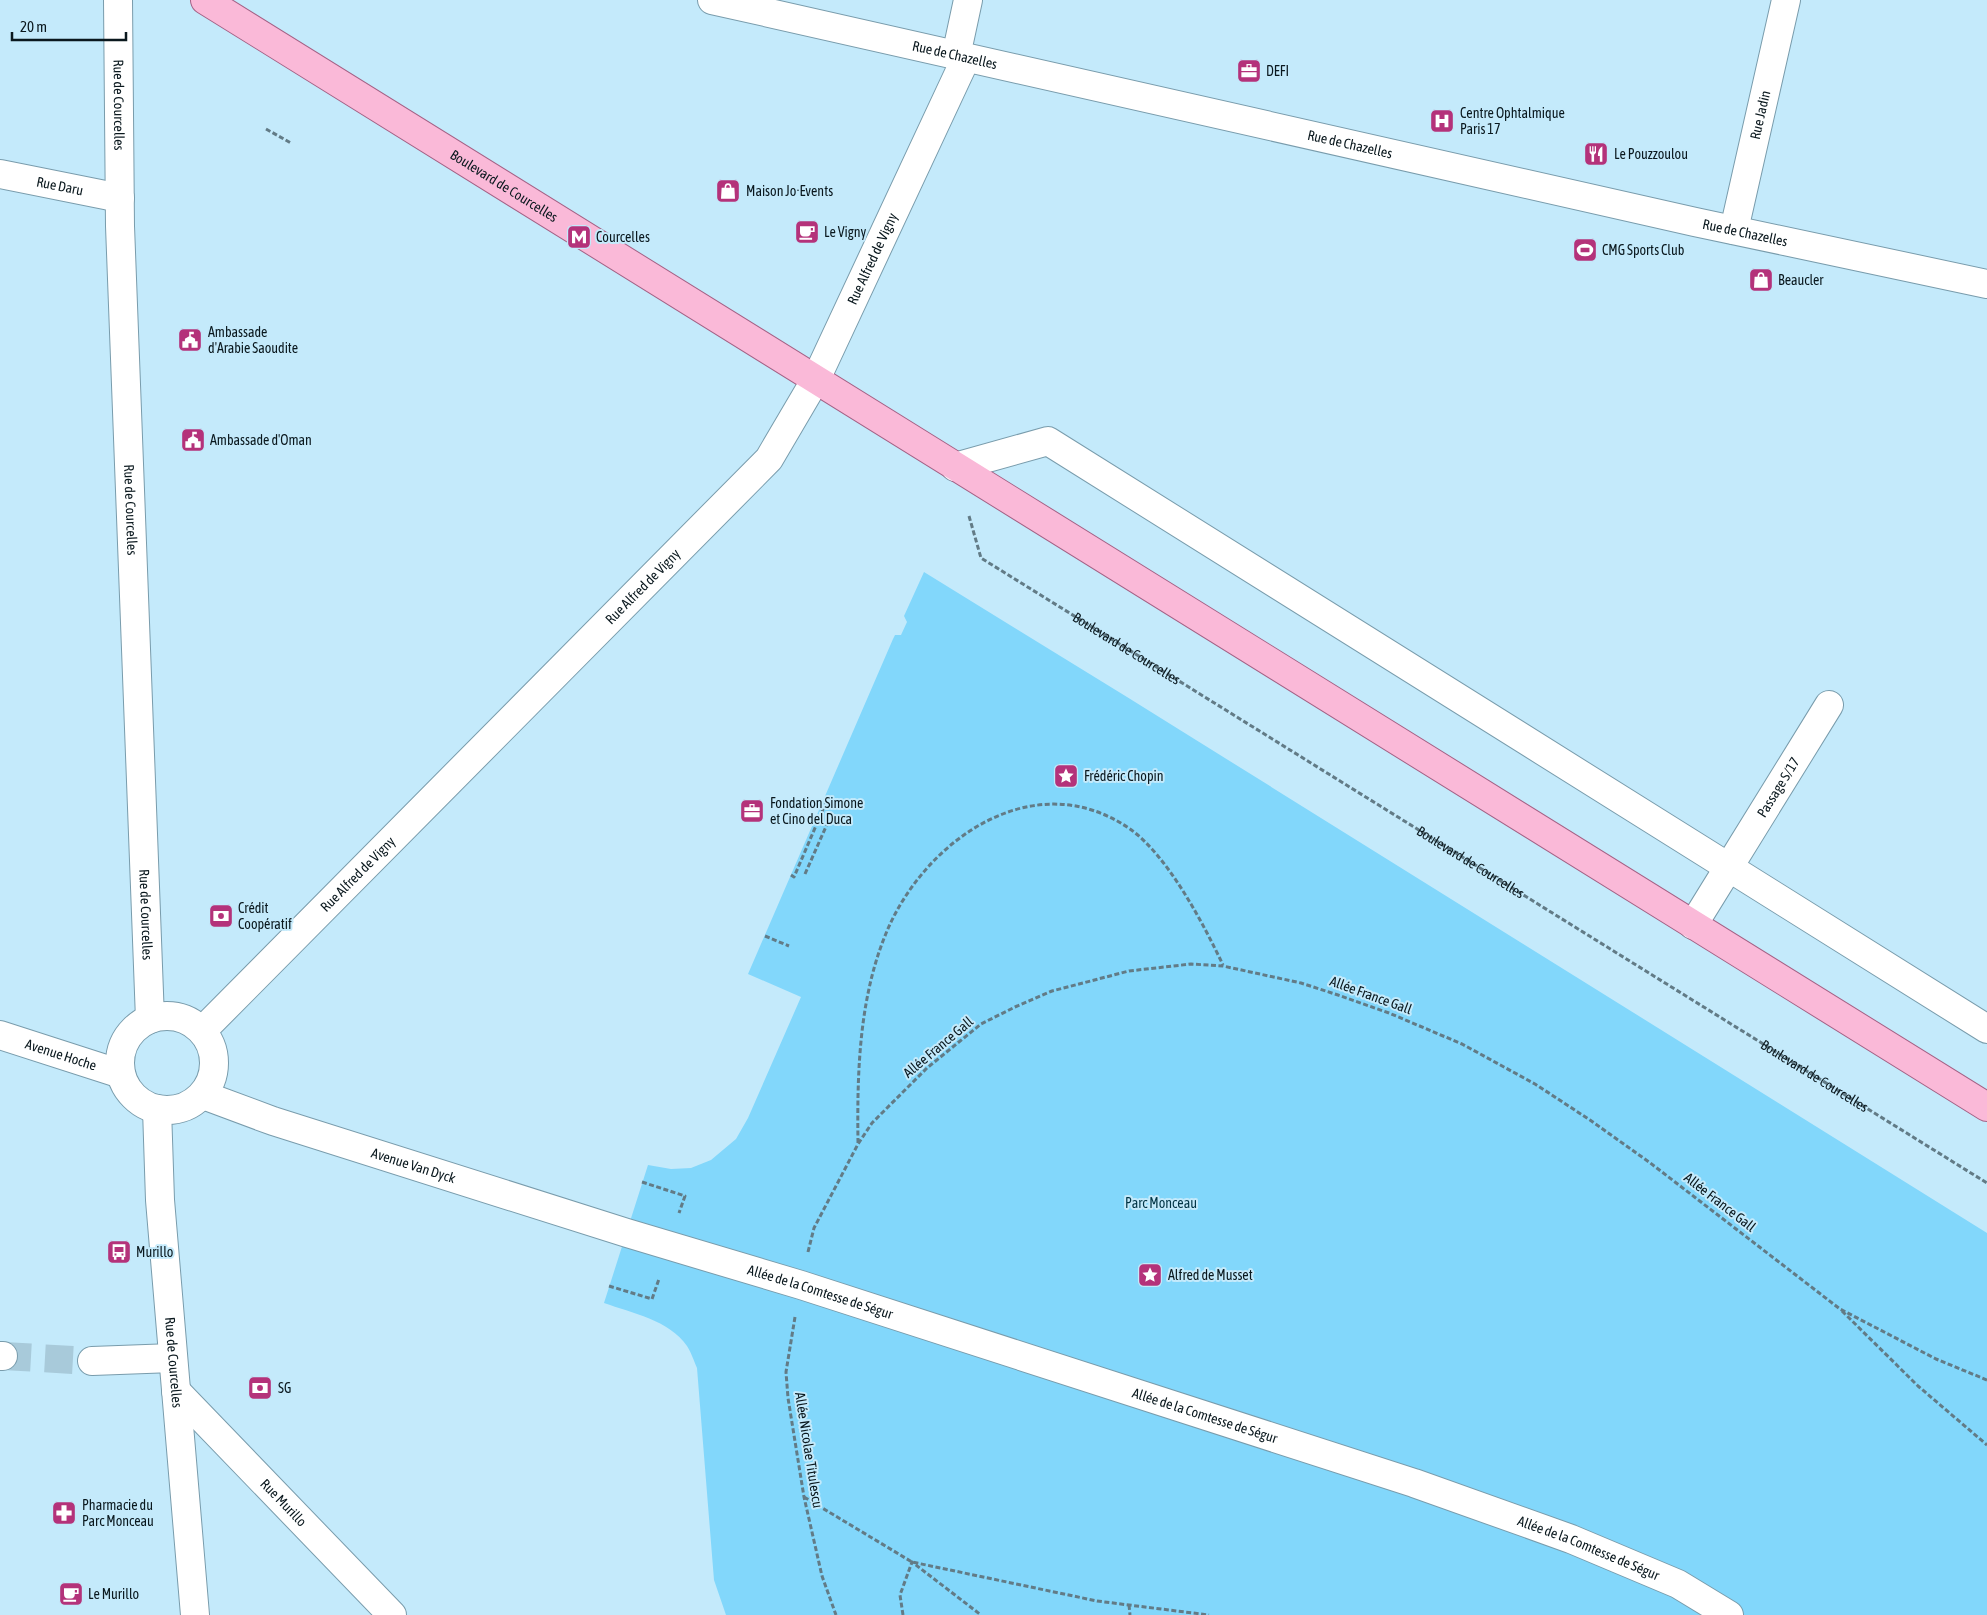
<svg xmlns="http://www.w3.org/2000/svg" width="1987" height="1615" font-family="'Asap Condensed',sans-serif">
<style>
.green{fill:#82d7fb}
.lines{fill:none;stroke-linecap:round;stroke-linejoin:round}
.minor-tunnel{stroke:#a8cada;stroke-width:28;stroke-dasharray:28 14;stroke-linecap:butt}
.minor-casing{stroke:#799cac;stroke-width:30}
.major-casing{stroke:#a46286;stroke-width:30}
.path{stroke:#627b86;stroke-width:3;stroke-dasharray:5 2.5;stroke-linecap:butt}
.minor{stroke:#fff;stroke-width:28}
.major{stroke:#fab9d8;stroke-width:28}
.labels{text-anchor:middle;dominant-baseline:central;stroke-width:4;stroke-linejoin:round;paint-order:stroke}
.street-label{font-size:14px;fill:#0a181e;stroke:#c4eafb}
.poi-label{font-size:14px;fill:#0a181e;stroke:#c4eafb;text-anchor:start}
.park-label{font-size:14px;fill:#023546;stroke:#c4eafb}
</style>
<rect width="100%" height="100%" fill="#c4eafb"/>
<path class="green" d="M924,572L1127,697L1987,1233V1615H726L714,1580L697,1368C694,1361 691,1352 687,1346C669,1320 632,1313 604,1303L648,1165L671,1169L691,1168L711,1160L736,1139L748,1118L801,997L748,974L893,639L895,635H901L907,622L904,616Z"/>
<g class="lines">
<path class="minor-tunnel" d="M3,1356L92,1361"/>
<defs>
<g id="minor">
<path id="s2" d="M118,0L120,226L150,1019"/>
<path id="s3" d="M712,0L1695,222L1987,284"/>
<path d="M956,56L968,0"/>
<path id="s4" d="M0,174L120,198"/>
<path id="s5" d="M1734,230L1786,0"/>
<path d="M955,467L1048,441L1987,1029"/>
<path id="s6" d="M1693,925L1829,705"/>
<circle cx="167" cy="1063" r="47"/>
<path id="s7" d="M202,1031L769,459L816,379L966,58"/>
<path id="s8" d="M0,1035L121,1074"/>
<path id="s9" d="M203,1095L273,1121L627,1233L801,1285L1414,1483L1571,1539L1678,1584L1729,1615"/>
<path id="s10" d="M157,1109L160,1200L195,1615"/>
<path d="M0,1356H3"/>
<path d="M92,1361L173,1358"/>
<path id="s11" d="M176,1391L392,1615"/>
</g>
<g id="major">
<path id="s12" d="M205,0L1987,1107"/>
</g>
</defs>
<use href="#minor" class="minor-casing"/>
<use href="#major" class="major-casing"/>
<g class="path">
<path d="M266,129L291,143"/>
<path id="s1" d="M969,516L981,558L1987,1183"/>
<path d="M805,874L832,813"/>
<path d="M791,875L794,877L827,800L824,799"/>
<path d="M765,936L789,946"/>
<path d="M858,1143C857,1072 859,997 887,931C926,839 1035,763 1130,829C1168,856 1203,923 1223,965"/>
<path d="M642,1182L685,1196L679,1213"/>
<path d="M808,1252L814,1228L858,1144L872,1123L927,1068L981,1024L1015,1007L1052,991L1129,971L1191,964L1223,966L1301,983L1338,995L1389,1013L1462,1044L1535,1084L1590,1120L1649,1162L1840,1309L1936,1359L1987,1380"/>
<path d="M609,1286L652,1299L659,1279"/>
<path d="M1842,1311L1918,1386L1987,1445"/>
<path d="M795,1317L786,1372L788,1398L804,1497L822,1576L836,1615"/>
<path d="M804,1497L912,1562L1097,1601L1209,1615"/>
<path d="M1129,1605L1130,1615"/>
<path d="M903,1615L900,1595L912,1562L981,1615"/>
</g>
<use href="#minor" class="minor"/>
<use href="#major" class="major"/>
</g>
<defs>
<symbol id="office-square" viewBox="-11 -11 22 22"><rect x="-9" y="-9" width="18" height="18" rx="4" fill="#b4327a" stroke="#c4eafb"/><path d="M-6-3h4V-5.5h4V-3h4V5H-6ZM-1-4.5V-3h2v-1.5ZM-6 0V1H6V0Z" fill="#fff"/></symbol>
<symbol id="hospital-square" viewBox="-11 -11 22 22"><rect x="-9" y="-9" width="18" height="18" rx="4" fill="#b4327a" stroke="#c4eafb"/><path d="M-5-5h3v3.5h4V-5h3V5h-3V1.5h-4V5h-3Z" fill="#fff"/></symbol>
<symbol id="restaurant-square" viewBox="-11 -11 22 22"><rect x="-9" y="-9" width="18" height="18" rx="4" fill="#b4327a" stroke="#c4eafb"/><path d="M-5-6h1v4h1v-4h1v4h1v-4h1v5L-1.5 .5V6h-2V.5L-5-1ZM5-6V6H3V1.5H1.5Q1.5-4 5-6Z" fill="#fff"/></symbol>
<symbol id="shop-square" viewBox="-11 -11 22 22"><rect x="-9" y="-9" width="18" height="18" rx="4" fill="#b4327a" stroke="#c4eafb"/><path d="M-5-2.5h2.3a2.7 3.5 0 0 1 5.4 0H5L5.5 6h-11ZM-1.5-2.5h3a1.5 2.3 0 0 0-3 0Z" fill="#fff"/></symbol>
<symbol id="cafe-square" viewBox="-11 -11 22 22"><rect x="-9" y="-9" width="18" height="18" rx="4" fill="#b4327a" stroke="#c4eafb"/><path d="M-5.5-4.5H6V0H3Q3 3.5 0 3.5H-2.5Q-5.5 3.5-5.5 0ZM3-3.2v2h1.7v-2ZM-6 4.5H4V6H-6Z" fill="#fff"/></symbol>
<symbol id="metro-square" viewBox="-11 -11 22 22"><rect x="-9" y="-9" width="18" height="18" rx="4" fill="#b4327a" stroke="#c4eafb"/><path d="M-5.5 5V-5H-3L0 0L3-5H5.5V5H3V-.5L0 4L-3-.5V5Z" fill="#fff"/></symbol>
<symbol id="stadium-square" viewBox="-11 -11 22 22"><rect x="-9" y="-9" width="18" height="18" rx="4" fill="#b4327a" stroke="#c4eafb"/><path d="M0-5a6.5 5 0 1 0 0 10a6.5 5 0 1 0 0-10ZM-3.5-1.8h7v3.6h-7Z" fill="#fff"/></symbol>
<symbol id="civic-square" viewBox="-11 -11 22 22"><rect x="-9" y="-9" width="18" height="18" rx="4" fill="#b4327a" stroke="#c4eafb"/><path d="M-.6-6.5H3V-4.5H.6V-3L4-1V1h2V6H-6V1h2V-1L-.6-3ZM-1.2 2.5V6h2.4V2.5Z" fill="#fff"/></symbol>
<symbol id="sight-square" viewBox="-11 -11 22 22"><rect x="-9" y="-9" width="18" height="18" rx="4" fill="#b4327a" stroke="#c4eafb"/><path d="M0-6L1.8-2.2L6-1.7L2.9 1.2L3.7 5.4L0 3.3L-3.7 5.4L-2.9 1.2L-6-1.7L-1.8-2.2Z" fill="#fff"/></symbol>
<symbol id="bank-square" viewBox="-11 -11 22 22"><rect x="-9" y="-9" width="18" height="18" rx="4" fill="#b4327a" stroke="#c4eafb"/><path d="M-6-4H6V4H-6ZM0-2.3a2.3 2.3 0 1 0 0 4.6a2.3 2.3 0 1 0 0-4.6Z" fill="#fff"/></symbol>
<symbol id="bus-square" viewBox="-11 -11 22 22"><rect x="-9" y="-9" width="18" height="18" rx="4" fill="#b4327a" stroke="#c4eafb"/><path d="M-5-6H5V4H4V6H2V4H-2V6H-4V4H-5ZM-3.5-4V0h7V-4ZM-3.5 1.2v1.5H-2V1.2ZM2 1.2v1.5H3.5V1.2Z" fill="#fff"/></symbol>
<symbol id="pharmacy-square" viewBox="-11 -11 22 22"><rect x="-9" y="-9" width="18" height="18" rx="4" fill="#b4327a" stroke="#c4eafb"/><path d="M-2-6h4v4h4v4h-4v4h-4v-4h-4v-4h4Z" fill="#fff"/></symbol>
</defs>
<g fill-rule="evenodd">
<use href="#office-square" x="1235" y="57" width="28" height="28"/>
<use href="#hospital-square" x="1428" y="107" width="28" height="28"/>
<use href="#restaurant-square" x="1582" y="140" width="28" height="28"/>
<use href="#shop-square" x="714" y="177" width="28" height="28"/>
<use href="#cafe-square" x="793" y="218" width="28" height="28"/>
<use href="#metro-square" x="565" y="223" width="28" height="28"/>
<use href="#stadium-square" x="1571" y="236" width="28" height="28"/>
<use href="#shop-square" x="1747" y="266" width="28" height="28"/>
<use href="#civic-square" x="176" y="326" width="28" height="28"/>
<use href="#civic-square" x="179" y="426" width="28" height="28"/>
<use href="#sight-square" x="1052" y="762" width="28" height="28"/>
<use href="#office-square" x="738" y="797" width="28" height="28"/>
<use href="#bank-square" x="207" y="902" width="28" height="28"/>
<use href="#bus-square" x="105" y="1238" width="28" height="28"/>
<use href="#sight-square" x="1136" y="1261" width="28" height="28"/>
<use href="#bank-square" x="246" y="1374" width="28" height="28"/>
<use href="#pharmacy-square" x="50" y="1499" width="28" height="28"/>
<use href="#cafe-square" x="57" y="1580" width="28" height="28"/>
</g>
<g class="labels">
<g class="street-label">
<text stroke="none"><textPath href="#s3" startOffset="249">Rue de Chazelles</textPath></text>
<text stroke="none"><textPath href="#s2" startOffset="105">Rue de Courcelles</textPath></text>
<text stroke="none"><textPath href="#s5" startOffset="118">Rue Jadin</textPath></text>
<text stroke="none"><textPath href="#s3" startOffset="654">Rue de Chazelles</textPath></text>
<text stroke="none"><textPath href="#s4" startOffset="61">Rue Daru</textPath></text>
<text stroke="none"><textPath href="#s12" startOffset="352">Boulevard de Courcelles</textPath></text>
<text stroke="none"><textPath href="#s3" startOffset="1059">Rue de Chazelles</textPath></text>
<text stroke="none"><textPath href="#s7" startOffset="1031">Rue Alfred de Vigny</textPath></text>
<text stroke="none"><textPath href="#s2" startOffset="510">Rue de Courcelles</textPath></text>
<text stroke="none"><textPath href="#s7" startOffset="626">Rue Alfred de Vigny</textPath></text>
<text stroke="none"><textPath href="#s1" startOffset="215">Boulevard de Courcelles</textPath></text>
<text stroke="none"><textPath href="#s6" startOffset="162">Passage S/17</textPath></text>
<text stroke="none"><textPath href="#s1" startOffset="620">Boulevard de Courcelles</textPath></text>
<text stroke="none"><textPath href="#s7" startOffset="221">Rue Alfred de Vigny</textPath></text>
<text stroke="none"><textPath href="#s2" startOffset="915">Rue de Courcelles</textPath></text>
<text transform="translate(1371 995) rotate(20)">Allée France Gall</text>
<text transform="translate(938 1047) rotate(-40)">Allée France Gall</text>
<text stroke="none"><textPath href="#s8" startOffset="64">Avenue Hoche</textPath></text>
<text stroke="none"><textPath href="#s1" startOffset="1025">Boulevard de Courcelles</textPath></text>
<text stroke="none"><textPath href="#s9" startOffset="222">Avenue Van Dyck</textPath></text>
<text transform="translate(1720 1202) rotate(38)">Allée France Gall</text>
<text stroke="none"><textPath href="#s9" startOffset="648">Allée de la Comtesse de Ségur</textPath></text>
<text stroke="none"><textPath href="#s10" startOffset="254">Rue de Courcelles</textPath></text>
<text stroke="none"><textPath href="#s9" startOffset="1052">Allée de la Comtesse de Ségur</textPath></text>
<text transform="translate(809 1450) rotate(81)">Allée Nicolae Titulescu</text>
<text stroke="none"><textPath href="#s11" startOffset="155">Rue Murillo</textPath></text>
<text stroke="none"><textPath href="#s9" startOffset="1458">Allée de la Comtesse de Ségur</textPath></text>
</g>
<g class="poi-label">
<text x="1266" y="71">DEFI</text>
<text x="1460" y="113">Centre Ophtalmique<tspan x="1460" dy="16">Paris 17</tspan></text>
<text x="1614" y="154">Le Pouzzoulou</text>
<text x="746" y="191">Maison Jo·Events</text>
<text x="824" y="232">Le Vigny</text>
<text x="596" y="237">Courcelles</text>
<text x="1602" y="250">CMG Sports Club</text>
<text x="1778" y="280">Beaucler</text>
<text x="208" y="332">Ambassade<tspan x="208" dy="16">d'Arabie Saoudite</tspan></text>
<text x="210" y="440">Ambassade d'Oman</text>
<text x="1084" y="776">Frédéric Chopin</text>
<text x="770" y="803">Fondation Simone<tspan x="770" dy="16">et Cino del Duca</tspan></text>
<text x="238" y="908">Crédit<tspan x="238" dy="16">Coopératif</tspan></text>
<text x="136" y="1252">Murillo</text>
<text x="1168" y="1275">Alfred de Musset</text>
<text x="278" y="1388">SG</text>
<text x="82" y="1505">Pharmacie du<tspan x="82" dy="16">Parc Monceau</tspan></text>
<text x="88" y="1594">Le Murillo</text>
</g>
<g class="park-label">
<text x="1161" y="1203">Parc Monceau</text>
</g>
</g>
<path d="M12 32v8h114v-8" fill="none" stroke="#0a181e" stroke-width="2.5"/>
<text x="20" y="32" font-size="15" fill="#0a181e" stroke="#c4eafb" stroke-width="4" paint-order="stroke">20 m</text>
</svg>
